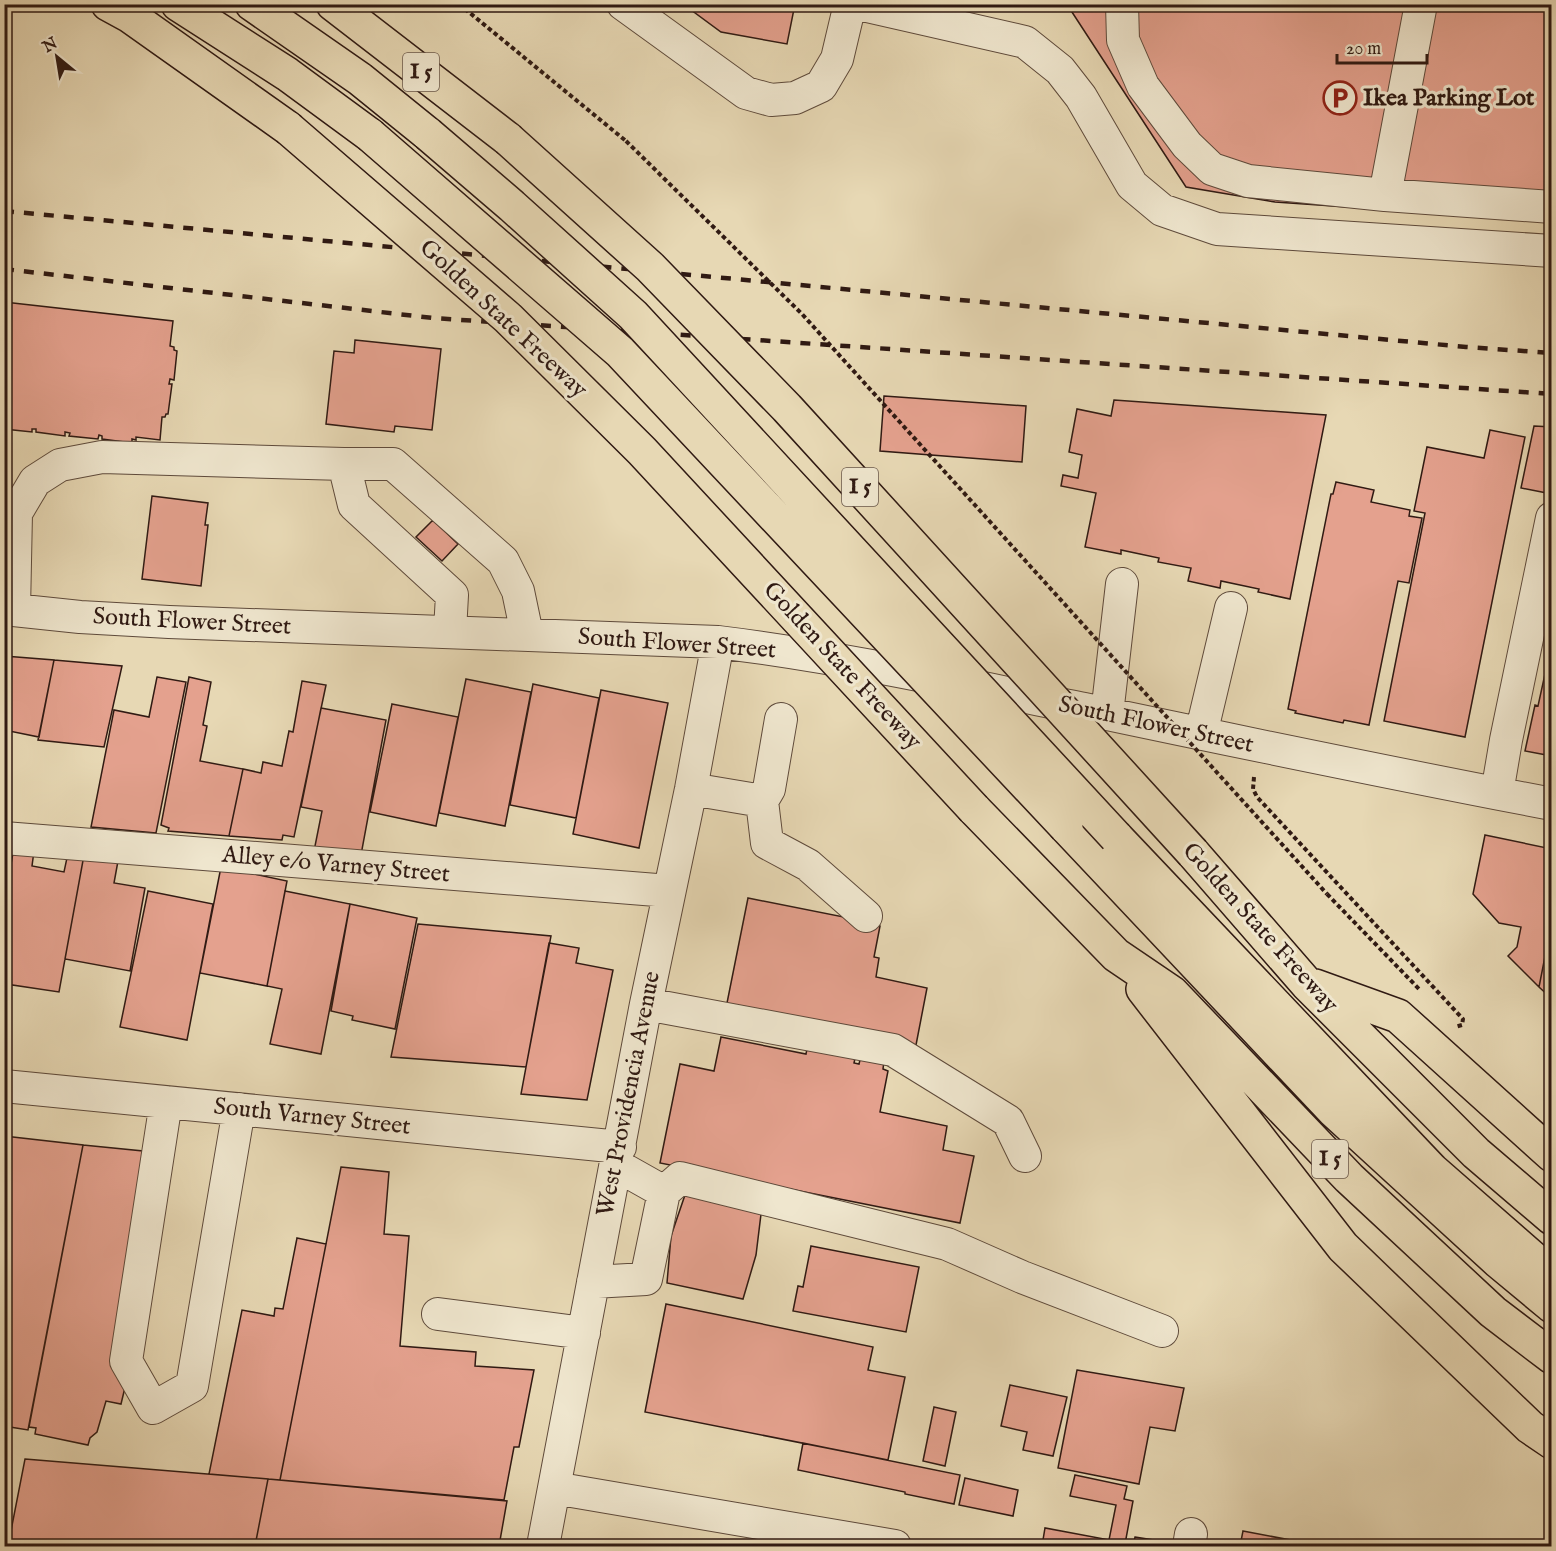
<svg xmlns="http://www.w3.org/2000/svg" width="1556" height="1551" font-family="'IM FELL English',serif">
<style>
.building{fill:#e4a18e;stroke:#301a13;stroke-width:1.5}
.lines{fill:none;stroke-linecap:round;stroke-linejoin:round}
.minor-casing{stroke:#5e4a3b;stroke-width:34}
.highway-casing{stroke:#301a13;stroke-width:36}
.path{stroke:#301a13;stroke-width:4;stroke-dasharray:4.5 3;stroke-linecap:butt}
.minor{stroke:#efe6ce;stroke-width:32}
.highway{stroke:#e7d8b4;stroke-width:33}
.rail{stroke:#301a13;stroke-width:4.5;stroke-dasharray:10 10;stroke-linecap:butt}
.highway-bridge-casing{stroke:#301a13;stroke-width:36;stroke-linecap:butt}
.path-bridge{stroke:#301a13;stroke-width:4;stroke-dasharray:4.5 3;stroke-linecap:butt}
.highway-bridge{stroke:#e7d8b4;stroke-width:33}
.labels{text-anchor:middle;dominant-baseline:central;stroke-width:6;stroke-linejoin:round;paint-order:stroke}
.shield{fill:#efe6ce;stroke:#69574b;stroke-width:1.5}
.shield-label{font-size:22px;font-weight:bold;fill:#301a13}
.poi-label{font-size:24px;font-weight:bold;fill:#301a13;stroke:#efe6ce;text-anchor:start}
.street-label{font-size:24px;fill:#301a13;stroke:#efe6ce}
</style>
<rect width="100%" height="100%" fill="#e7d8b4"/>
<filter id="stains"><feTurbulence type="fractalNoise" baseFrequency=".00333" numOctaves="4"/><feColorMatrix values="0 0 0 0 .2 0 0 0 0 .09 0 0 0 0 .02 0 0 0 .5 -.17"/></filter>
<radialGradient id="worn" r=".72"><stop offset=".6" stop-color="#630" stop-opacity="0"/><stop offset="1" stop-color="#630" stop-opacity=".3"/></radialGradient>
<path class="building" d="M683,4H795L787,44L721,32Z
M1046,4H1552V221L1275,202L1186,187L1070,9Z
M4,302L173,321L170,346L174,347V350L177,351L174,380L170,379L169,384H172L168,414H166L165,417H162L160,440L136,437V440L132,439V443L102,439V436L99,435L98,439L69,436L70,433L65,432V436L36,432V429H32V432L4,429Z
M355,340L441,349L432,430L395,426L394,432L326,424L334,351L354,353Z
M884,396L1026,406L1022,462L880,451Z
M1114,400L1326,415L1290,599L1258,592L1259,589L1221,581L1220,588L1188,581L1191,568L1158,562L1159,558L1121,550V554L1085,547L1096,493L1061,486L1063,475L1078,478L1082,455L1069,452L1077,409L1111,416Z
M1534,426L1552,427V494L1521,488Z
M1490,430L1525,437L1465,737L1384,721L1425,513L1414,511L1427,447L1484,458Z
M1336,482L1374,490L1371,502L1410,510L1409,516L1422,518L1409,583L1398,581L1369,725L1344,720L1343,723L1295,713L1296,711L1288,709L1331,494H1333Z
M152,496L208,503L205,525H208L201,586L142,579Z
M433,520L458,544L442,561L416,537Z
M1552,642V756L1525,751L1535,705L1538,706Z
M4,656L54,660L39,737L4,730Z
M54,660L122,666L104,747L38,740Z
M157,677L186,682L156,833L91,827L114,710L149,717Z
M189,677L211,682L203,725L207,726L200,761L243,769L229,836L168,831L169,828L161,825Z
M466,679L531,692L505,826L439,813Z
M302,681L326,685L294,837L283,835L282,840L229,836L243,769L261,773L263,762L282,766L289,731L293,732Z
M533,684L599,698L576,818L510,805Z
M601,690L668,703L639,848L573,834Z
M392,704L458,717L436,826L370,812Z
M321,708L386,720L361,855L314,851L322,811L301,807Z
M1485,835L1552,849V921L1539,987L1508,956L1517,947L1521,927L1499,923L1473,894Z
M4,847H14L4,904Z
M14,847L34,851L32,866L64,872L68,853L84,855L59,992L6,984L10,957L4,956V904Z
M84,855L118,861L114,883L145,888L130,971L65,959Z
M221,867L287,881L267,986L200,973Z
M148,891L213,904L187,1040L120,1027Z
M285,891L350,904L321,1054L270,1044L282,989L267,986Z
M748,898L859,920V922L880,926L874,957L879,958L876,977L927,988L916,1045L726,1008Z
M350,904L417,918L395,1029L352,1020L353,1016L331,1011Z
M1552,921V999L1539,987Z
M418,924L551,936L526,1067L391,1057Z
M549,943L579,948L576,963L613,970L587,1100L521,1094Z
M721,1037L806,1054L808,1044L856,1054L854,1063L859,1064L861,1056L884,1061L883,1069L888,1071L880,1112L947,1126L943,1150L974,1156L960,1223L660,1163L680,1064L714,1071Z
M4,1136L83,1145L28,1430L4,1426Z
M83,1145L153,1152L127,1379L121,1404L106,1401L97,1432L90,1438L88,1445L35,1434L36,1428L29,1427Z
M341,1167L389,1172L384,1234L409,1236L400,1346L476,1352L475,1366L534,1370L519,1447H514L504,1500L280,1480Z
M685,1195L761,1214L756,1255L743,1299L667,1283L671,1236Z
M297,1238L326,1244L280,1480L209,1474L242,1310L274,1316L275,1308L283,1309Z
M811,1246L919,1267L906,1332L793,1311L798,1286L803,1287Z
M666,1304L873,1347L868,1370L905,1377L888,1460L645,1412Z
M1077,1370L1184,1388L1175,1431L1150,1427L1139,1484L1058,1468Z
M1010,1385L1067,1397L1053,1456L1023,1450L1027,1432L1001,1426Z
M934,1407L956,1412L945,1466L923,1461Z
M803,1443L960,1475L954,1504L905,1494V1492L798,1470Z
M25,1459L268,1479L255,1546H8Z
M1075,1475L1127,1486L1124,1499L1133,1501L1125,1544L1126,1546H1042L1045,1528L1109,1540L1116,1505L1070,1496Z
M965,1478L1018,1490L1013,1516L959,1505Z
M268,1479L507,1501L499,1546H255Z
M1243,1531L1322,1546H1240Z
M1135,1537L1167,1542L1166,1546H1133Z"/>
<g class="lines">
<defs>
<path id="minor" d="M623,4L746,93L771,100L795,98L821,86L837,59L850,4
M858,4L1025,42L1060,70L1081,97L1132,185L1162,210L1217,229L1552,251
M1122,4L1123,40L1143,86L1187,145L1212,169L1248,181L1385,195L1552,207
M1385,195L1421,4
M4,609L80,617L169,622L718,642C841,657 963,684 1084,709C1240,742 1395,774 1552,804
M14,610L16,513L35,481L60,465L102,457L344,464
M450,631L452,595L354,505L344,464H393L503,561L518,591L527,634
M1107,714L1122,584
M1201,734L1231,608
M691,789L762,801L769,789L781,719
M1497,793L1506,740L1552,518
M762,801L767,843L808,865L866,916
M4,838L669,891
M646,1004L893,1050L1008,1121L1025,1156
M4,1086L620,1147
M166,1102L126,1361L153,1408L192,1386L239,1109
M664,1192L680,1178L947,1244L1022,1277L1162,1331
M593,1282L646,1279L664,1192L616,1165
M438,1314L584,1333
M554,1488L895,1546
M543,1546L646,1004L691,789L718,642
M1189,1546L1191,1534"/>
<path id="highway" d="M108,4L130,16L288,128
M178,4L287,74L370,135
M252,4L360,79L428,134
M333,4L508,139
M974,809L1116,955L1172,993L1349,1178L1493,1312L1552,1357
M1066,827L1333,1110L1499,1262L1552,1306
M1116,837L1432,1170L1552,1275
M1193,853L1307,984L1476,1153L1552,1218
M1315,986L1398,1016L1552,1155
M1143,989L1343,1247L1530,1427L1552,1442"/>
</defs>
<use href="#minor" class="minor-casing"/>
<use href="#highway" class="highway-casing"/>
<path class="path" d="M459,4L626,141
M1254,777L1253,789L1257,797L1463,1019L1462,1025L1455,1027
M1327,894L1419,989"/>
<use href="#minor" class="minor"/>
<use href="#highway" class="highway"/>
<path class="rail" d="M4,211L1466,347L1552,353
M4,269L433,318L1552,394"/>
<defs>
<path id="highway-bridge" d="M288,128L508,318L642,451L974,809
M428,134L512,206L633,315L1116,837
M370,135L620,352L1066,827
M508,139L650,267L787,408L1193,853"/>
</defs>
<use href="#highway-bridge" class="highway-bridge-casing"/>
<path class="path-bridge" d="M626,141L802,314L1327,894"/>
<use href="#highway-bridge" class="highway-bridge"/>
</g>
<defs>
<symbol id="parking-ring" viewBox="-11 -11 22 22"><circle r="9.5" fill="#efe6ce" stroke="#8f2418" stroke-width="1.5"/><path d="M-3.5-5.5H1a3.5 3.5 0 0 1 0 7H-1V5.5H-3.5ZM-1-3.4V-.6H.8a1.4 1.4 0 0 0 0-2.8Z" fill="#8f2418"/></symbol>
</defs>
<g fill-rule="evenodd">
<use href="#parking-ring" x="1321" y="79" width="38" height="38"/>
</g>
<g class="labels">
<g class="shield">
<rect x="403" y="53" width="36" height="38" rx="4.5"/>
<rect x="842" y="468" width="36" height="38" rx="4.5"/>
<rect x="1312" y="1140" width="36" height="38" rx="4.5"/>
</g>
<g class="shield-label">
<text x="421" y="72">I 5</text>
<text x="860" y="487">I 5</text>
<text x="1330" y="1159">I 5</text>
</g>
<g class="poi-label">
<text x="1363" y="98">Ikea Parking Lot</text>
</g>
<g class="street-label">
<text transform="translate(503 319) rotate(43)">Golden State Freeway</text>
<text transform="translate(192 622) rotate(3)">South Flower Street</text>
<text transform="translate(677 644) rotate(4)">South Flower Street</text>
<text transform="translate(842 666) rotate(47)">Golden State Freeway</text>
<text transform="translate(1156 725) rotate(12)">South Flower Street</text>
<text transform="translate(336 865) rotate(5)">Alley e/o Varney Street</text>
<text transform="translate(1260 928) rotate(48)">Golden State Freeway</text>
<text transform="translate(629 1094) rotate(-79)">West Providencia Avenue</text>
<text transform="translate(312 1117) rotate(6)">South Varney Street</text>
</g>
</g>
<rect width="1556" height="1551" fill="none" stroke="#e7d8b4" stroke-width="24"/>
<rect x="6" y="6" width="1544" height="1539" fill="none" stroke="#301a13" stroke-width="3"/>
<rect x="12" y="12" width="1532" height="1527" fill="none" stroke="#301a13" stroke-width="1.5"/>
<g transform="translate(57 57) rotate(330)" stroke="#efe6ce" stroke-width="4.5" paint-order="stroke">
<path d="M0-4.5L10 22L0 15L-10 22Z" fill="#301a13"/>
<text y="-9" font-size="16" font-weight="bold" text-anchor="middle" fill="#301a13">N</text>
</g>
<path d="M1337 54v9h90v-9" fill="none" stroke="#301a13" stroke-width="3"/>
<text x="1346" y="54" font-size="18" fill="#301a13" stroke="#efe6ce" stroke-width="4.5" paint-order="stroke">20 m</text>
<rect width="100%" height="100%" filter="url(#stains)"/>
<rect width="100%" height="100%" fill="url(#worn)"/>
</svg>
